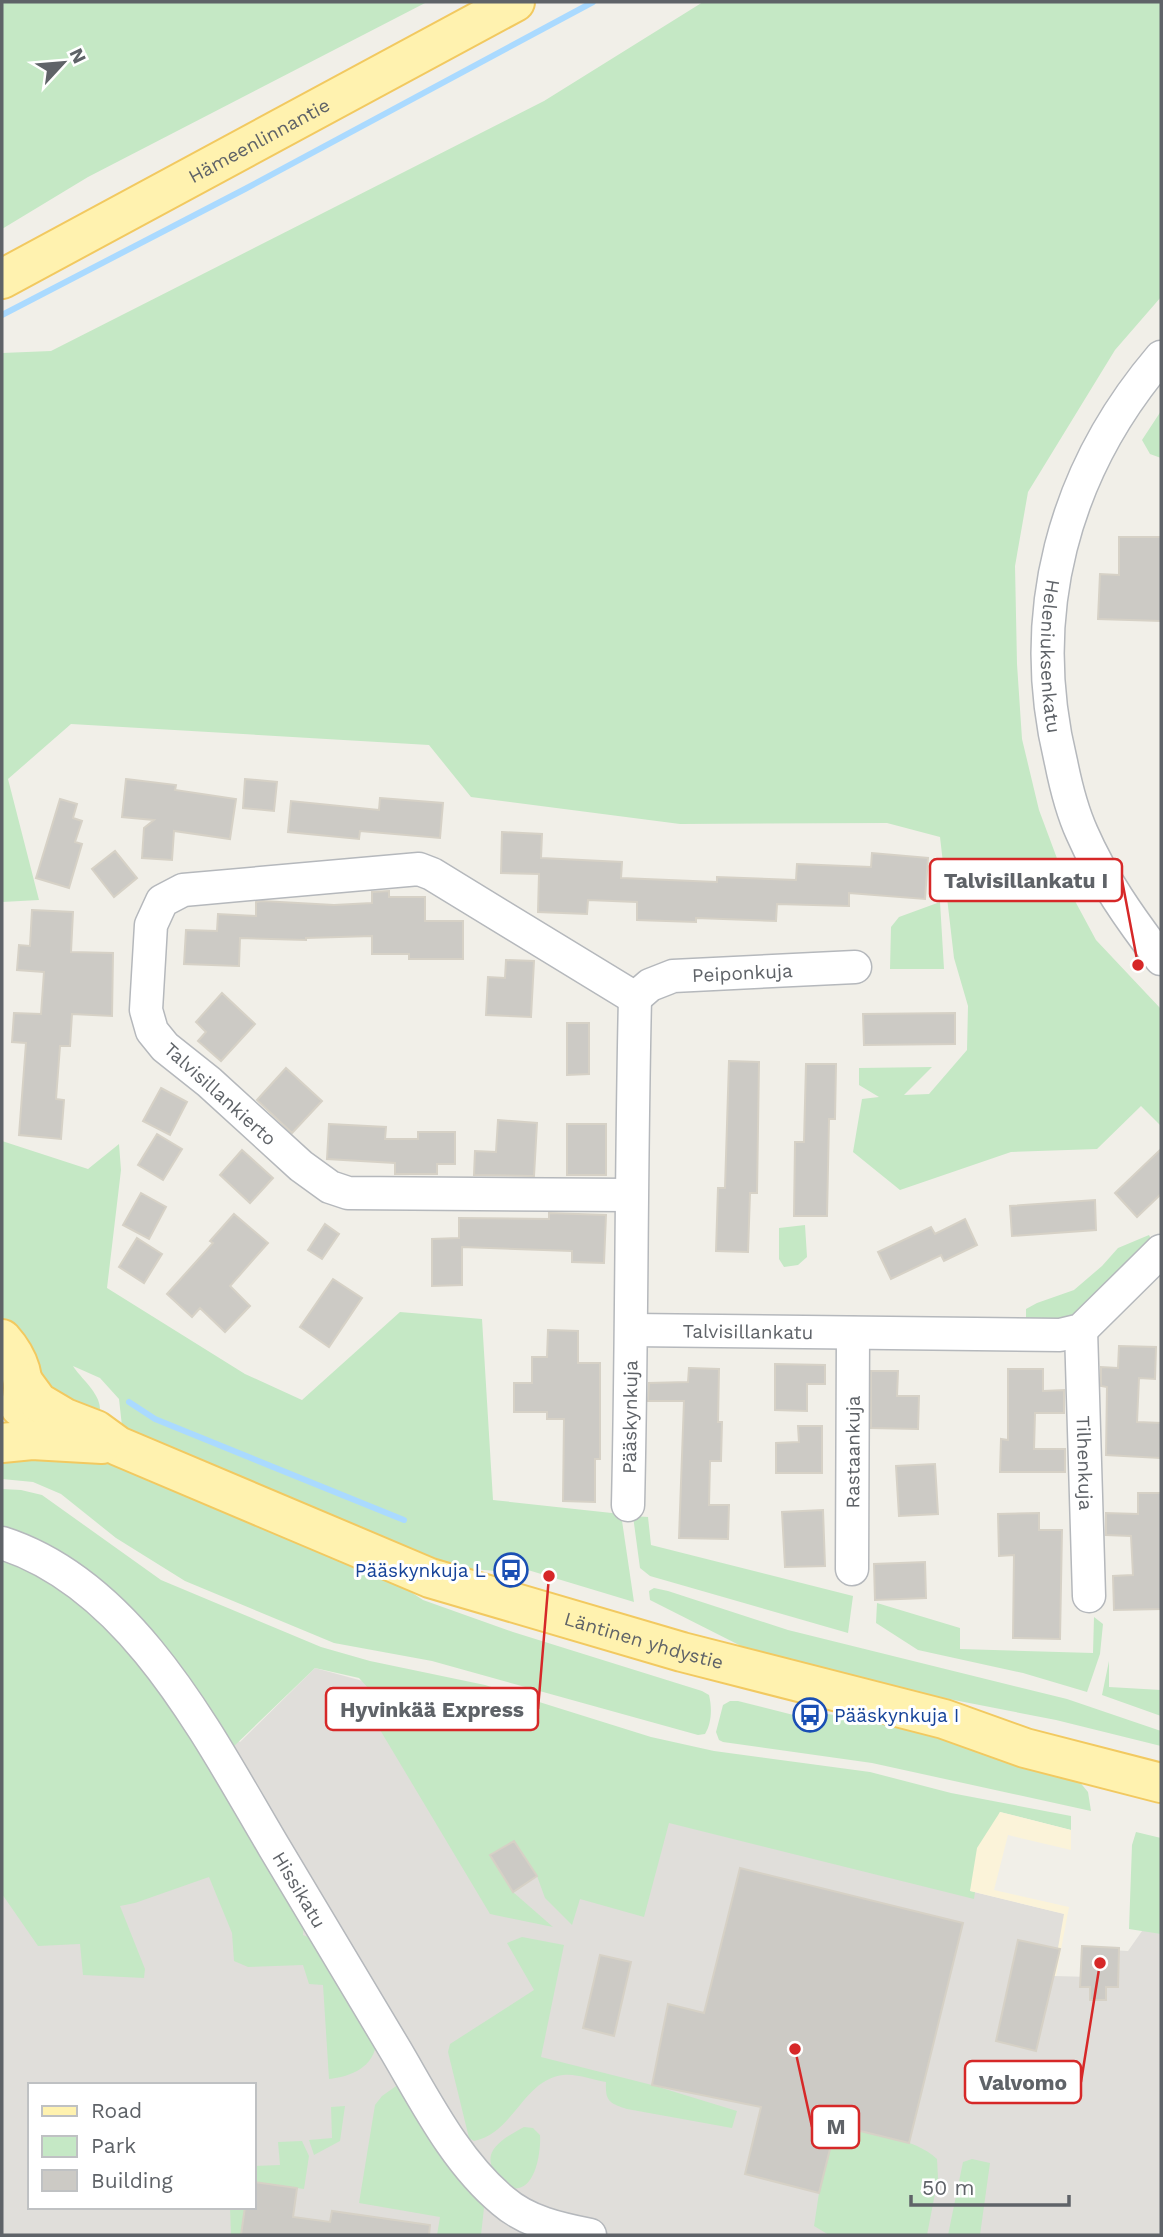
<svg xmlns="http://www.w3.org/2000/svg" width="1163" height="2237" font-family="'Work Sans',sans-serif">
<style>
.industrial{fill:#e0deda;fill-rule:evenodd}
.green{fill:#c5e8c5}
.sand{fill:#fbf3d9}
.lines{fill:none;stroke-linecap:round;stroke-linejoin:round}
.stream{stroke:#aadaff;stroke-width:6}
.building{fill:#cccac5;stroke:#d6d1c6;stroke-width:2}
.minor-casing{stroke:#b5b8bc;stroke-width:35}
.major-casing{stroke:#f2c960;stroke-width:42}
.minor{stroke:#fff;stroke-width:32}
.major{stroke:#fff2af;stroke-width:38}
.labels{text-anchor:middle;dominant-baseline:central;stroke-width:6;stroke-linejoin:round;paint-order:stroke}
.street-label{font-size:19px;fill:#5f6368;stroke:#fff}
.transit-label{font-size:19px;fill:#164399;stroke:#fff;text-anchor:end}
.leader{fill:none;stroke:#d62828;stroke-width:2.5}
.callout-dot{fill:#d62828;stroke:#fff;stroke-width:2.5}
.callout{fill:#fff;stroke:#d62828;stroke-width:2.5}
.callout-label{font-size:21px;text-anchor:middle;font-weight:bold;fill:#5f6368}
</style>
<rect width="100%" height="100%" fill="#f1efe8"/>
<path class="industrial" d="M2,1566L240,1742L315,1668L977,1848L970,1891L1065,1914L1054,1976L1091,1977L1092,1949L1128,1951L1161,1904V2235H2ZM30,2085H254V2207H30Z"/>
<path class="green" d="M2,2H427L88,177L2,229Z
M703,2H1161V297L1115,350L1028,492L1015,566L1017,664L1022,739L1039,810L1068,888L1096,940L1161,1009V1126L1141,1106L1097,1149L1011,1152L900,1190L853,1152L862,1099L879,1097L859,1085V1068L932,1067L904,1095L929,1094L967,1050L968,1006L954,958L940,837L887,823L680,824L471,797L429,745L71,724L8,779L39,900L2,902V353L51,351L544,101Z
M1161,411V458L1150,454L1142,440Z
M940,902L944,969H890L891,927L899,917Z
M2,1141L88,1169L119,1144L121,1170L107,1288L245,1374L302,1400L400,1312L482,1319L493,1500L621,1514L634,1602L508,1564L505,1572L453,1567L212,1468L122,1426L119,1399L100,1378L73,1366C81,1379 105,1397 99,1414C82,1406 59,1398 47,1383C30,1362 23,1336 2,1320Z
M805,1225L807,1257L798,1265L784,1267L779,1259V1228Z
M1149,1235L1153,1243L1077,1315L1064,1322L1026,1325V1309L1037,1303L1074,1290L1102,1266L1118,1248Z
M2,1454L113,1457L387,1576L423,1600L513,1632L702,1691L709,1695C712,1707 712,1723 705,1734L698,1735L432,1661L334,1643L185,1581L116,1538L61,1494L33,1482L2,1479Z
M2,1489L21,1490L42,1495L161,1580L321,1647L370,1661L485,1685L651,1737L714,1751L870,1772L951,1793L1071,1816V1830L1000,1812L970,1891L975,1892L974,1899L669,1823L644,1917L580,1899L572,1925L545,1898L537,1876L514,1841L491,1855L513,1892L553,1927L490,1914L355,1688L369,1689L359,1678L315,1668L231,1749L194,1692L2,1529Z
M633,1516L648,1517L651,1545L853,1596L848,1633L650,1576L640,1568Z
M2,1556L67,1590L113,1633L149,1674L229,1793L304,1924L303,1935L315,1940L376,2042C375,2067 350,2077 329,2079L323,1985L309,1984L303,1965L248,1967L234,1961L232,1933L209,1877L135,1903L120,1906L145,1969L144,1978L83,1975L80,1944L38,1946L2,1894Z
M654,1588L668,1591L788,1630L1067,1699L1161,1731V1746L1056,1720L918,1693L745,1648L650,1600L649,1591Z
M877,1603L960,1628V1649L1093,1653L1094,1617L1103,1624L1100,1654L1087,1692L1023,1673L918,1650L876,1623Z
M1109,1661V1687L1161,1690V1716L1102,1695Z
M730,1701H738L817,1721L820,1713L878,1721L1073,1774L1088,1792L1091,1811L872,1763L723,1742L719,1740L716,1732L723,1705Z
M1136,1832L1161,1838V1934L1129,1929L1132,1845Z
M522,1937L564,1945L541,2057L652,2085L737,2111L732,2128L627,2109C610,2103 605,2102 606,2082C594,2080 575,2073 563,2075C523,2080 514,2133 474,2141L469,2138L448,2052L450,2044L534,1990L507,1943Z
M399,2084L481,2201L484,2208L481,2235H437L440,2217L359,2203L375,2105L382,2096Z
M345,2106L340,2141L314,2155L309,2140L332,2138L331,2107Z
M836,2125C866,2132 916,2138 937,2159L938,2178L927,2235H829L814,2226L819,2193Z
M524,2127L533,2128L540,2135C541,2149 537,2184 519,2188C505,2192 487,2169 491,2155C494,2143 513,2133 524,2127Z
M302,2141L309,2156L304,2189L254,2182V2166L280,2165L278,2142Z
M972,2159L990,2163L980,2235H948L963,2162Z
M230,2207H245L241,2235H231Z"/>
<path class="sand" d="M1000,1812L1071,1830V1850L1008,1835L994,1890L1069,1907L1056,1976H1053L1064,1914L970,1891L977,1848Z"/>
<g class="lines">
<path class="stream" d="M2,315L245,189L593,2
M129,1402L155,1419L404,1520"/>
</g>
<path class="building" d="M1119,537H1161V621L1098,619L1100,574L1119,575Z
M126,779L176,785L175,790L236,799L230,839L174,831L172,860L142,858L144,828L154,820L122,817Z
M245,779L277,782L274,811L243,808Z
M380,798L443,803L440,838L360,831L359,839L288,832L291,801L379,810Z
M60,799L77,804L73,818L82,821L75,842L82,844L69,888L36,878Z
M502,832L542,834L541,858L622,862L621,878L717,882V877L796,880L797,864L871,867L872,853L928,858L925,899L849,893V906L777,904L776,921L696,918V922L637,920V902L588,900L587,914L538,912L539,874L501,873Z
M115,851L137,878L114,897L92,869Z
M389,891V897H425V921H463V959H409V954H372V936L306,938V940L240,938L239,966L184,964L186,930L217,931L218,914L256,916V902L262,901L334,905L372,903V892Z
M32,910L73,912L71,952L113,953L112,1016L72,1014L70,1046H60L56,1099L64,1100L61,1139L19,1135L26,1043L12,1042L14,1013L41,1014L44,972L17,970L19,945L30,946Z
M506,960L534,961L531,1017L486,1015L488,977L505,978Z
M222,993L255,1024L221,1061L198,1041L206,1032L196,1022Z
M955,1013V1044L864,1045L863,1014Z
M567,1023H589V1074L567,1075Z
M729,1061L759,1062L757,1193H750L748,1252L716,1251L718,1188H725Z
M806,1064H836L835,1119H829L827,1216H794L795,1142H804Z
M286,1068L322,1101L292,1133L257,1100Z
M161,1088L187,1102L170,1135L143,1121Z
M498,1120L537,1123L534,1176L474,1175L475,1151L496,1152Z
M329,1124L386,1127L385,1139H418V1132H455V1164H437V1174H395V1163L327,1159Z
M567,1124H606V1175H567Z
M157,1134L182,1149L163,1180L138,1165Z
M1161,1149V1194L1137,1217L1115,1193Z
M242,1150L273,1178L250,1203L220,1175Z
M141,1193L166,1207L149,1239L123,1225Z
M1095,1200L1096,1230L1012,1236L1010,1206Z
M549,1213L606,1215L604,1263L572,1262V1251L462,1247V1285L432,1286V1239L459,1238V1218L549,1219Z
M234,1214L268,1243L230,1286L250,1306L225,1332L200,1308L192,1317L167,1294L213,1243L210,1241Z
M965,1219L977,1245L944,1261L941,1255L891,1279L878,1252L931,1227L935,1234Z
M325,1224L339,1234L322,1259L308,1250Z
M137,1238L162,1254L144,1283L119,1267Z
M333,1279L362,1298L329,1347L300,1327Z
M548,1330L578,1331V1363H600V1459H595V1502L563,1501L564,1419H547V1412H514V1383H532V1357H547Z
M1119,1346L1156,1347L1155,1379L1139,1378L1137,1422L1161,1423L1160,1458L1106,1455L1107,1387L1101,1386V1367L1118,1368Z
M775,1364L825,1365V1384H807V1411L775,1410Z
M689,1368L719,1369L718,1422H722L721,1461H710L709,1505H729L728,1539L679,1538L684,1401H648L649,1383L688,1382Z
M1008,1369H1043V1391L1064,1390V1413H1035L1034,1449H1065V1472H1000L1001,1439L1008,1440Z
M871,1371H898L897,1396H919L918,1429L871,1428Z
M798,1426H822V1473H776V1443L799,1442Z
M935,1464L938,1514L899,1516L896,1466Z
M1138,1493H1161V1609L1114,1610L1113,1576L1133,1575L1131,1536L1106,1535V1513L1138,1514Z
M823,1510L825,1566L785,1567L782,1512Z
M1039,1513V1530H1062L1060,1639L1013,1638L1014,1555L999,1556L998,1514Z
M925,1562L926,1598L875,1600L874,1564Z
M514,1841L537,1876L513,1892L490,1855Z
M740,1868L963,1923L909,2143L836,2125L819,2193L745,2174L761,2107L652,2085L668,2004L704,2013Z
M1018,1940L1060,1949L1036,2051L996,2041Z
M1082,1946L1119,1948L1118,1987H1106V2000H1090V1987H1080Z
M600,1955L631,1962L614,2036L583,2028Z
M254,2182L297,2188L293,2217L330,2222L332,2211L430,2225L429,2235H241L245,2207H254Z"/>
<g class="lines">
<defs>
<g id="minor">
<path id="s1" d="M1161,357C1063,472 1025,615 1061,762C1066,787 1072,811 1082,833C1102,879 1131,920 1161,959"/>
<path id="s2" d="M635,998L650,985L673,976L855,967"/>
<path d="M630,1195L348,1193L330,1187L301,1166L209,1082L165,1047L152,1031L146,1010L151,925L162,901L183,890L419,869L432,874L635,998"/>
<path id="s3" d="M632,1330L1060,1335L1081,1330L1161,1251"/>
<path id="s4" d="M1081,1330L1089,1596"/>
<path id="s5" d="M628,1505C632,1336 631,1167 635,998"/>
<path id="s6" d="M2,1543C133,1585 208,1736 274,1847C315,1915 355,1983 396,2051C426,2102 456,2162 503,2201C527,2222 560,2229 590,2235"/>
<path id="s7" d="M852,1569L853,1333"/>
</g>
<g id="major">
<path id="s8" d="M2,279L515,2"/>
<path d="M2,1339C19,1358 28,1381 20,1407"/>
<path id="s9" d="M24,1383L38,1402L65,1418L96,1430L118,1446L430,1578L682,1652L944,1719L1025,1748L1161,1783"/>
<path d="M2,1443L32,1440L102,1444"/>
</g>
</defs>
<use href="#minor" class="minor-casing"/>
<use href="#major" class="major-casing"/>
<use href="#minor" class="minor"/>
<use href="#major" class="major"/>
</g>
<defs>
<symbol id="bus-ring" viewBox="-11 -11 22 22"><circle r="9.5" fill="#fff" stroke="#1a4fb4" stroke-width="1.5"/><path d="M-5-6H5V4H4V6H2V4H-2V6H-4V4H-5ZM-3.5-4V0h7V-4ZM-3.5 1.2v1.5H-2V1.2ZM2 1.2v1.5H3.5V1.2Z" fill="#1a4fb4"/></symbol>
</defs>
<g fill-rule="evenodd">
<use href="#bus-ring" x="492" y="1551" width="38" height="38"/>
<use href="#bus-ring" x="791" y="1696" width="38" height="38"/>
</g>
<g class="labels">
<g class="street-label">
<text stroke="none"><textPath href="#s8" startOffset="292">Hämeenlinnantie</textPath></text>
<text stroke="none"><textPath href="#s1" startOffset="327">Heleniuksenkatu</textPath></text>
<text stroke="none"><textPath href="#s2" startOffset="114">Peiponkuja</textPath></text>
<text transform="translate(220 1094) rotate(42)">Talvisillankierto</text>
<text stroke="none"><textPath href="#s3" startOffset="116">Talvisillankatu</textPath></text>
<text stroke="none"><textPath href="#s5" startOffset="88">Pääskynkuja</textPath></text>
<text stroke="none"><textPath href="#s7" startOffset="117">Rastaankuja</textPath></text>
<text stroke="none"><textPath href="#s4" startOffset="133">Tilhenkuja</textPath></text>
<text stroke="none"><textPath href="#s9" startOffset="677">Läntinen yhdystie</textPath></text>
<text stroke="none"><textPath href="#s6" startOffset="467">Hissikatu</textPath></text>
</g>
<g class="transit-label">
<text x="486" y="1570">Pääskynkuja L</text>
<text x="834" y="1715" text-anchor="start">Pääskynkuja I</text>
</g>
</g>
<path class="leader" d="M1138 965L1122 880M549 1576L538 1709M1100 1963L1081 2082M795 2049L812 2127"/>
<g class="callout-dot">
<circle cx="1138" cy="965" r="7"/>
<circle cx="549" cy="1576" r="7"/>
<circle cx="1100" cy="1963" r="7"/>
<circle cx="795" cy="2049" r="7"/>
</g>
<g class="callout">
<rect x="930" y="859" width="192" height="42" rx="7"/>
<rect x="326" y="1688" width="212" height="42" rx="7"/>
<rect x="965" y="2061" width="116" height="42" rx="7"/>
<rect x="812" y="2106" width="47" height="42" rx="7"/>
</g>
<g class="callout-label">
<text x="1026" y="888">Talvisillankatu I</text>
<text x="432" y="1717">Hyvinkää Express</text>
<text x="1023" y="2090">Valvomo</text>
<text x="836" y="2134">M</text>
</g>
<rect width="1163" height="2237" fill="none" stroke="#5f6368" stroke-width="7"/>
<rect x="28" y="2083" width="228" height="126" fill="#ffffff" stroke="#bfc1c3" stroke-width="2"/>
<rect x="42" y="2106" width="35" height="10" fill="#fff2af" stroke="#bfc1c3" stroke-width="2"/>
<text x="91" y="2118" font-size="21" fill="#5f6368">Road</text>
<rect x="42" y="2136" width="35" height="21" fill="#c5e8c5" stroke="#bfc1c3" stroke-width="2"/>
<text x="91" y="2153" font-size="21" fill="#5f6368">Park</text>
<rect x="42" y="2170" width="35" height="21" fill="#cccac5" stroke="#bfc1c3" stroke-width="2"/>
<text x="91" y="2188" font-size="21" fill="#5f6368">Building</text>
<g transform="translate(63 63) rotate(64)" stroke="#ffffff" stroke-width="5" paint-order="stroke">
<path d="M0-5L12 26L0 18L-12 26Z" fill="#5f6368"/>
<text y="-10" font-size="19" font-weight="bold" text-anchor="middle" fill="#5f6368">N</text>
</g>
<path d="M911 2195v10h158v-10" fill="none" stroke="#5f6368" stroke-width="3.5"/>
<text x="922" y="2195" font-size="21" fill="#5f6368" stroke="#ffffff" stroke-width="5" paint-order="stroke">50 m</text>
</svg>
